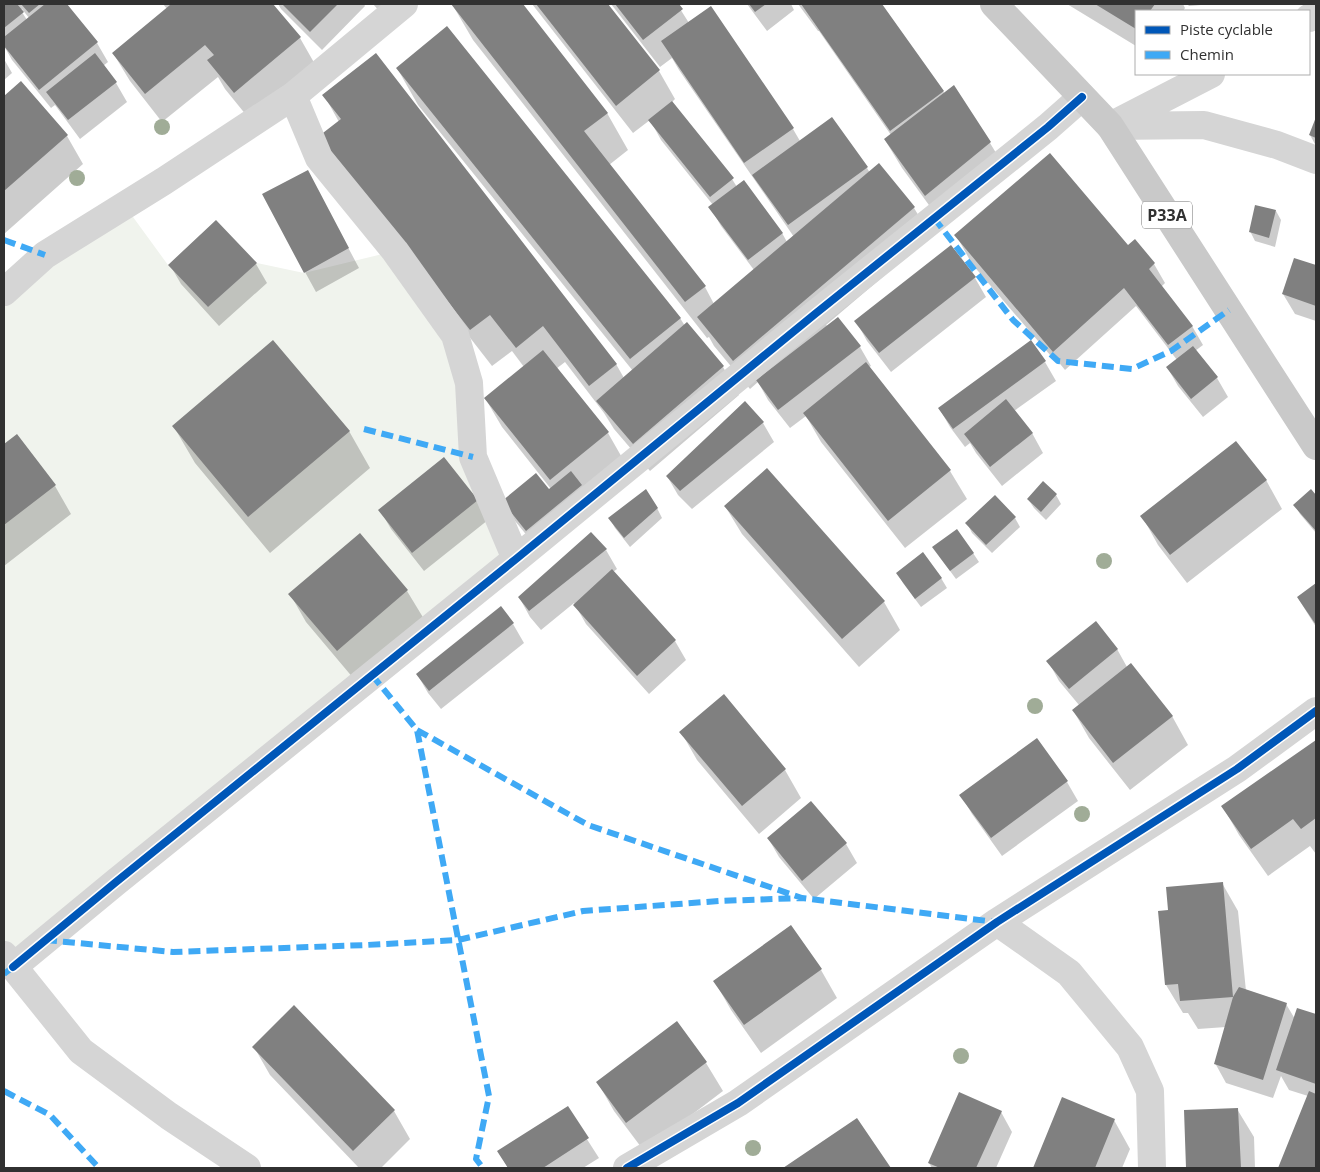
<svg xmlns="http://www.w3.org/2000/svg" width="1320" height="1172" font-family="'Open Sans',sans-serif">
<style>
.green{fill:#f0f3ed}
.shadow{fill:#0003;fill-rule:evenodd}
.building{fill:#808080}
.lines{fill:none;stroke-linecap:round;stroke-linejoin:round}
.minor{stroke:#d5d5d5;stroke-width:28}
.major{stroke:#c9c9c9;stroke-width:28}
.quiet{stroke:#3fa9f5;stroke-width:6;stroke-dasharray:12 6;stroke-linecap:butt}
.cycleway-casing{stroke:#fff;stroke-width:11}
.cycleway{stroke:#0057b8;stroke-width:8}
.tree{fill:#a0ac97}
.labels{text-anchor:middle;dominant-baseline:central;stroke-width:5;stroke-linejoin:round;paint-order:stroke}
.shield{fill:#fff;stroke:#6f6f6f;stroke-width:1}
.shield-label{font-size:16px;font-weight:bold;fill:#313131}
</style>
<rect width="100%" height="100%" fill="#fff"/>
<path class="green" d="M125,206L168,265L208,307L257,263L304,273L395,251L455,335L473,457L516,559L45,940L4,955V292Z"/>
<path class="shadow" d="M4,4H66L97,43L108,62L103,66L116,83L127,102L80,139L55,105L51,108L12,60L4,46ZM20,9H22L29,18L27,20Z
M163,4H276L273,6L300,38L316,66L251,121L225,89L218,77L162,122L130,81L113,53L167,9Z
M278,4H364L365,6L322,50L281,9Z
M373,4H392L381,13Z
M452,4H521L607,113L628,150L609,165L705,287L714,304L754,270L721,226L710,207L713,205L661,140L650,120L633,133L532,4H606L659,71L675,99L672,102L732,179L737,187L782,233L787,242L794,237L679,70L672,58L660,67L611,4H677L689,23L710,8L793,129L800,141L867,168L870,173L879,165L914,208L931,236L826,325L860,347L871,366L869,367L950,471L967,499L905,548L821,442L806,416L790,428L768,400L758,382L750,389L714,346L709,337L707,338L473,40Z
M747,4H791L794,10L767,31Z
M798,4H880L945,94L953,87L990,143L1007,171L942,223L902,168L885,140L891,135L819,31H818Z
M1067,4H1183L1185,8L1183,11H1136V46Z
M1187,4H1201V5L1189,6Z
M4,59L12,73L4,80Z
M397,68L680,318L685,326L723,367L739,395L650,471L614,429L604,413L565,362L556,369L608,433L624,461L538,549L515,521L504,501L549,491L551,489L502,427L485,398L524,367L512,351L492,366L342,173L339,122L324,95L616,364L624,378L633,371L418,105Z
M21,83L67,136L83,164L4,234V98Z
M1316,121V146L1310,135Z
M318,191L359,268L316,292L305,272Z
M1276,211L1281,220L1275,247L1255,241L1250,231Z
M216,222L256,264L267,283L219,326L181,284L170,265Z
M956,235L1127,246L1154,264L1165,283L1161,287L1192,326L1203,345L1195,351L1217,378L1228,397L1203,417L1178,386L1167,367L1177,360L1136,306L1065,370L1052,354L1050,355L972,264Z
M1295,260L1316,267V321L1295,314L1283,294Z
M975,278L986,297L891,372L867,341L856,321Z
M1045,362L1056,381L1014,411L1032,433L1043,453L1002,486L976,453L970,443L965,447L950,427L939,408Z
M745,402L763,423L774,442L692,509L678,495L667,476Z
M174,427L349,431L370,468L270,553L195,463Z
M16,436L55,486L71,514L4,566V445Z
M1266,480L1282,509L1187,583L1158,545L1142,516Z
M1311,491L1316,497V533L1300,514L1295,505Z
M1056,495L1061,504L1046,520L1034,508L1028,499Z
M477,500L488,520L424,571L391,529L380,510Z
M725,506L884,602L900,630L859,667L742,534Z
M657,508L662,518L630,547L615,528L610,519Z
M1015,518L1020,527L992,553L972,533L967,523Z
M359,535L407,591L424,619L354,679L306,622L290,594Z
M606,550L617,569L613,572L675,641L686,660L649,694L586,624L574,603L541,630L530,617L519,597Z
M973,553L979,562L956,579L939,556Z
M898,574L941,578L947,588L921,607L903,583Z
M1316,585V627L1298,598Z
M513,624L524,643L441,709L428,693L417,674Z
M1117,649L1127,667L1172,716L1188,745L1130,790L1089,738L1073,710L1079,705L1059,681L1048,661Z
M681,732L785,770L801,798L759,834L697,760Z
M1316,741V854L1310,846L1268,876L1239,835L1223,807Z
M1067,782L1078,801L1002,856L972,814L961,795Z
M768,838L846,844L857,863L814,899L779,857Z
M1222,883L1238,911L1246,991L1286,1004L1295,1019L1298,1010L1316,1016V1168H1280L1308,1096L1289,1090L1281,1076L1273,1098L1226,1083L1215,1063L1226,1027L1198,1029L1188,1013H1183L1166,985L1169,912Z
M821,970L837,998L761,1053L731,1010L715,982Z
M677,1023L706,1063L723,1091L644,1151L614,1111L598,1083Z
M254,1047L394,1111L410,1139L381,1168H359L270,1075Z
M1062,1099L1114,1120L1130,1149L1122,1168H1034Z
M567,1108L599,1158L583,1168H508L499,1152Z
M1237,1109L1254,1137L1255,1168H1187L1185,1111Z
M1001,1112L1012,1132L996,1168H932L929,1163Z
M857,1120L889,1168H785Z"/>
<path class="building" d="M4,4H17L24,12L4,28Z
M21,4H40L29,13Z
M45,4H67L98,42L39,90L4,46V37Z
M169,4H273L301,37L234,93L207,60L214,55L205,45L145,94L112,53L170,5Z
M282,4H338L310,32Z
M451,4H523L608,113L584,131L706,286L685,302Z
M536,4H608L660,70L616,106Z
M615,4H679L683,9L643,40Z
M749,4H766L755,12Z
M801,4H882L944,91L890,131Z
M1095,4H1155L1150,11H1136V29Z
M711,6L794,128L744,163L661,41Z
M447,26L681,318L630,359L396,68Z
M95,53L117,82L68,120L46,92Z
M376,53L617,364L589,386L543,326L516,348L490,315L470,330L319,136L341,119L322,95Z
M21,81L68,135L4,191V96Z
M954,85L991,142L925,196L884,139Z
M672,101L734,178L710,197L648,120Z
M832,117L868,167L788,225L752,175Z
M1316,117V138L1309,135Z
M1050,153L1128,245L1135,239L1155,263L1149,269L1193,326L1168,345L1124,288L1053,352L954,235Z
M879,163L915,207L733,361L697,317Z
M308,170L349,248L304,273L262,194Z
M744,180L783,233L748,260L708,207Z
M1255,205L1276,210L1269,238L1249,232Z
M216,220L257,263L208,307L168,265Z
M951,245L976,277L879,353L854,321Z
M1294,258L1316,265V306L1282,294Z
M838,317L861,346L778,410L756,380Z
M687,322L724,366L633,444L596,401Z
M273,340L350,431L248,517L172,426Z
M1031,340L1046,361L953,429L938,408Z
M1193,346L1218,377L1191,399L1166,367Z
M543,350L609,432L550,480L484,398Z
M866,362L951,470L888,521L803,413Z
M1006,399L1033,433L990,467L964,434Z
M745,401L764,422L680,491L666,476Z
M17,434L56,485L4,525V444Z
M1236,441L1267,480L1170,555L1140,516Z
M444,457L478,500L412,553L378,510Z
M767,468L885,601L842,639L724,506Z
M571,471L582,485L526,531L502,501L536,473L549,489Z
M1043,481L1057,494L1041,512L1027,499Z
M646,489L658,508L624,538L608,518Z
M1311,489L1316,495V531L1293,505Z
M995,495L1016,517L986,545L965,523Z
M957,529L974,553L950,571L932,547Z
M591,532L607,549L529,611L518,597Z
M360,533L408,590L337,651L288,594Z
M923,552L942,578L915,599L896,573Z
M612,569L676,640L637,676L573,605Z
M1316,583V625L1297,597Z
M501,606L514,623L429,691L416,674Z
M1096,621L1118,649L1069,689L1046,661Z
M1131,663L1173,716L1113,763L1072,710Z
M724,694L786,769L742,806L679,732Z
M1037,738L1068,781L991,838L959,795Z
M1316,740V818L1301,829L1293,819L1251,849L1221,806Z
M811,801L847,843L802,881L767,838Z
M1223,882L1233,997L1180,1001L1178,984L1165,985L1158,911L1168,910L1166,887Z
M791,925L822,969L744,1025L713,981Z
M1239,987L1287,1003L1263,1080L1214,1064L1233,997Z
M294,1005L395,1110L353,1151L252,1047Z
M1297,1008L1316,1014V1084L1276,1070Z
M677,1021L707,1062L626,1123L596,1082Z
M1309,1091L1316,1094V1168H1278Z
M959,1092L1002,1111L976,1168H940L928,1163Z
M1062,1097L1115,1119L1095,1168H1033Z
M568,1106L589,1138L543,1168H508L497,1151Z
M1238,1108L1241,1168H1186L1184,1110Z
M857,1118L891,1168H783Z"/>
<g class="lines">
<path class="minor" d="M1309,18L1316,14
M293,96L319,158L395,251L455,335L469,383L473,457L516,559
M1116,123L1211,74
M1110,126L1204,125L1277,145L1316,160
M4,292L45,255L164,181L293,96L404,4
M997,922L1069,973L1130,1047L1150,1091L1152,1168
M4,955L81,1051L169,1116L247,1168
M13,967L116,882L516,559L815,314L1048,127L1082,97
M627,1168L738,1103L997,922L1237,769L1316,711"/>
<path class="major" d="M994,4L1110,126L1316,446"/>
<path class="quiet" d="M934,218L1013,320L1058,361L1132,369L1171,351L1229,310
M4,240L45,255
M364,429L473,457
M372,675L417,730L489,1096L476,1159L483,1168
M417,730L588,825L802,898L996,922
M45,940L173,952L366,945L458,940L583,911L719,901L802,898
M4,974L13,967
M4,1091L50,1115L99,1168"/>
<defs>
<path id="cycleway" d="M13,967L116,882L516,559L815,314L1048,127L1082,97
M627,1168L738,1103L997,922L1237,769L1316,711"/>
</defs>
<use href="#cycleway" class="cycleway-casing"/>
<use href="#cycleway" class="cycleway"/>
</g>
<g class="tree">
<circle cx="162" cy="127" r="8"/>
<circle cx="77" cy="178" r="8"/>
<circle cx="1104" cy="561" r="8"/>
<circle cx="1035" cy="706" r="8"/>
<circle cx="1082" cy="814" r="8"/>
<circle cx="961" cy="1056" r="8"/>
<circle cx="753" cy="1148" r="8"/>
</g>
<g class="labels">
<rect class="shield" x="1142" y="201.5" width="50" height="27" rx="4"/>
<g class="shield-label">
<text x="1167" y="215">P33A</text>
</g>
</g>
<rect width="1320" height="1172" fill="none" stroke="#313131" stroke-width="10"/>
<rect x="1135" y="10" width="175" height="65" fill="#ffffff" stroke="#adadad"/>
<rect x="1145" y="26" width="25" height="8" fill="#0057b8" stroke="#adadad"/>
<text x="1180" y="35" font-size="15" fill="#313131">Piste cyclable</text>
<rect x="1145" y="51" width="25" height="8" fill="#3fa9f5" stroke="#adadad"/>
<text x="1180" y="60" font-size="15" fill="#313131">Chemin</text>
</svg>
